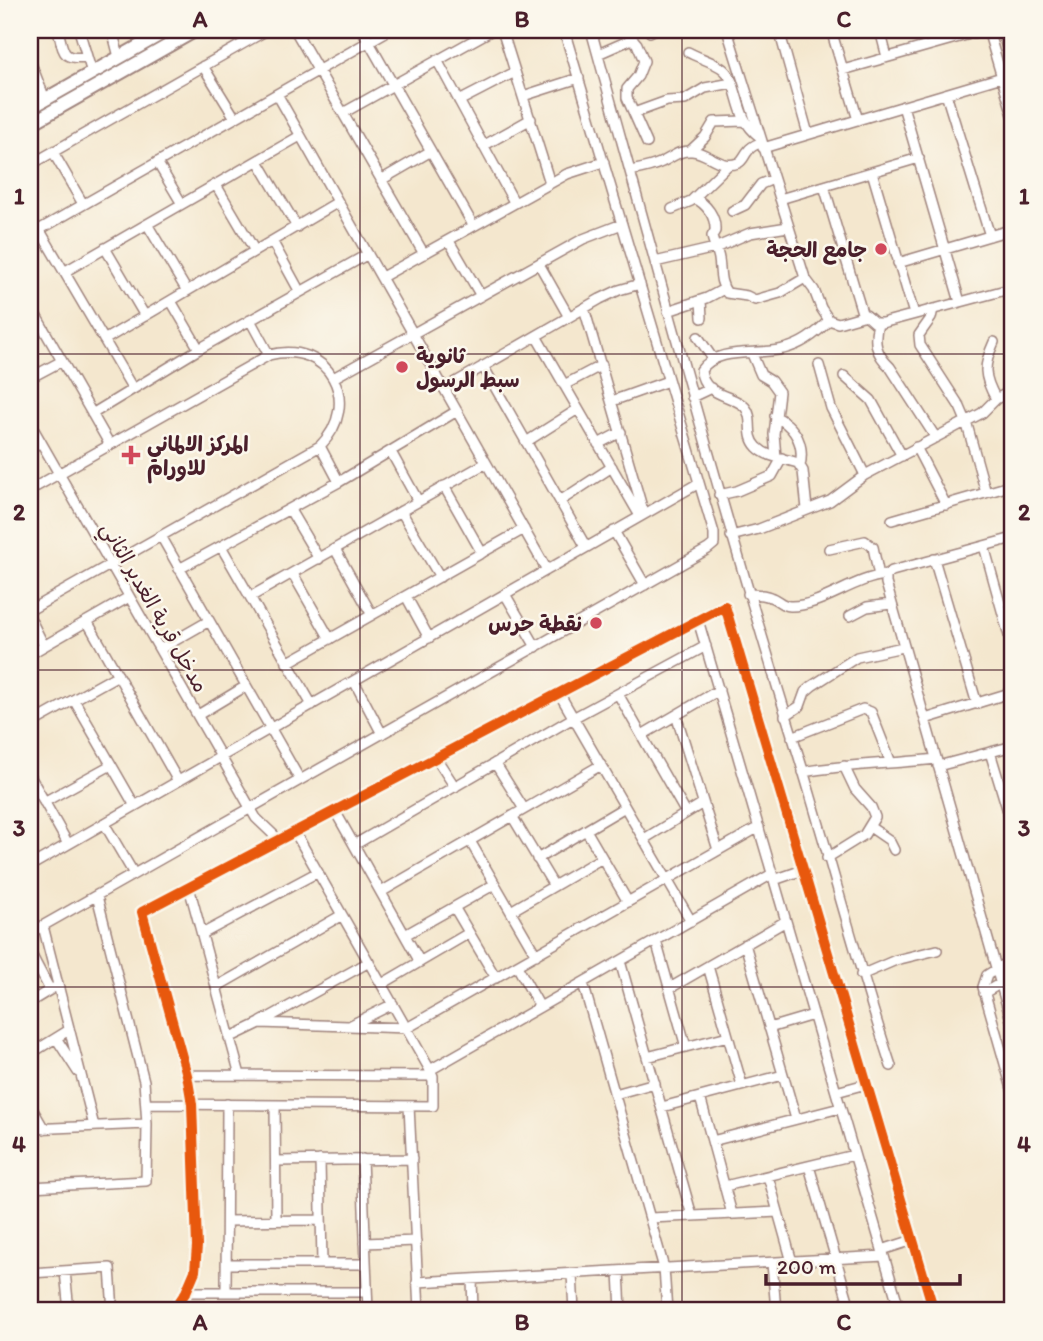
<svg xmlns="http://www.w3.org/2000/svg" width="1043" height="1341" font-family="Itim,'Playpen Sans Arabic',sans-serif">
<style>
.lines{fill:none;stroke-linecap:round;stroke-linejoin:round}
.minor-casing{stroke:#9f837c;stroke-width:12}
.major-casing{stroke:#9f837c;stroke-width:14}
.highway-casing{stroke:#9f837c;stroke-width:16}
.minor{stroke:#fff;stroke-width:9}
.major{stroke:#fff;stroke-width:10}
.highway{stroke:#fff;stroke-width:12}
.cycleway-casing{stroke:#fbf7ec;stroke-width:15}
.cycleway{stroke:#e8590c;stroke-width:10}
.grid{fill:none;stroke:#4a1f2b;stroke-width:2;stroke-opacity:0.55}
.poi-dot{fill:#d1495b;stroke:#fbf7ec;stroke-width:2.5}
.labels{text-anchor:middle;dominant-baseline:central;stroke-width:5;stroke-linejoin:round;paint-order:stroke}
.poi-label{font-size:21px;font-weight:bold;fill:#4a1f2b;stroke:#fbf7ec;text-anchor:end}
.street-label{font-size:21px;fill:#4a1f2b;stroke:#fbf7ec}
.neatline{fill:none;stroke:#4a1f2b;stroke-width:2.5}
.grid-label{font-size:23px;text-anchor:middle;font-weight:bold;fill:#4a1f2b}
</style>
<rect width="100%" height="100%" fill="#fbf7ec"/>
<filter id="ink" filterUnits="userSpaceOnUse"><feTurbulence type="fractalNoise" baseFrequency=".0143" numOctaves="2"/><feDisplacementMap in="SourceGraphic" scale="14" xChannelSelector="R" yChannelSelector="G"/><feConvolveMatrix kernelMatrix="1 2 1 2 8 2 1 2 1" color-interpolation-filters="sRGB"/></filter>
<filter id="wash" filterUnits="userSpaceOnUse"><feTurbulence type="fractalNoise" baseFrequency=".00686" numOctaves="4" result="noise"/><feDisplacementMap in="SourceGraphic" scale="28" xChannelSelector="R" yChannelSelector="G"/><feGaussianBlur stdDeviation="1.57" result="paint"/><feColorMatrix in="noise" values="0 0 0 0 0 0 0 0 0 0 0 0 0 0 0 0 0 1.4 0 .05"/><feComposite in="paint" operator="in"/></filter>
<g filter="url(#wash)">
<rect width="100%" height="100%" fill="#f4e7ce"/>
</g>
<g filter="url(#ink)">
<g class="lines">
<defs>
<path id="minor" d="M58,30C64,52 61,60 87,57
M79,30L92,73
M112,30L119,57
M140,30L143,43
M295,30L424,254
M362,30L473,225
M502,30L550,183
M591,30C658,272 723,514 798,754C830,858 857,963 891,1066
M727,30L805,278L814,290L821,308L829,320L838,323L866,315L875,323H882L1013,288
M779,30L808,134
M831,30L858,120
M880,30L887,57
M932,30L936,43
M988,30L1013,115
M650,32L654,30
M631,37L637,44L644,61L638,76L627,89V98L647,143
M688,52C699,58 714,62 723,69C741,84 733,117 759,136
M598,54L630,40L633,30
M437,60L514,202
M30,61L45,99
M203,66L235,118
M843,70L984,30
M277,94L547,570
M946,94L990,236
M523,96L579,78
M459,101L515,72
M903,106L960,302
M343,113L492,30
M634,113L667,101L685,100L705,88L732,83
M483,146L531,119
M763,148L1002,77
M690,151L705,137L714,122L744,121
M53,152L83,204
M258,161L297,227
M157,162L182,204
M30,165L267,30
M630,171C640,169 652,167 662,162C673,157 679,150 692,151C708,152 721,170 738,163C744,160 744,155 748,151C751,146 757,144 762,142
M872,172L914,314
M381,180L431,151
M216,185L255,251
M824,186L863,316
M694,198C707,204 716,217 715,231L712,236C713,244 718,251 719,259C721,272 719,282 727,293L747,296L755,300L780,293L805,278
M780,199L919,158
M672,209L691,201L728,165
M732,211L745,205L761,184L773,179
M147,224L187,291
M39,229L133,389
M30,235L389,30
M272,241L300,292
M449,241L481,296
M105,248L145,316
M655,262L715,248L750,233L788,227
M898,263L1013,229
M539,264L569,317
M64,272L300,136
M382,277L567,174L604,162
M701,300L702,318
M171,301L199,349
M30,305L110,445
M584,308L644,514
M933,309L931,318L919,335L920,345L960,407L966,421L986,493
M668,311L707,298L724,289
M250,320L269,355
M878,324C873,342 876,354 890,367L936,438
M536,336L640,516
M698,337L713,359
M104,340L338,202
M994,342C983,366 983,376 996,399
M752,354L761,375L771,381L779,392L774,434L776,457
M819,365L831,408L865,475
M483,366L586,547
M844,376L871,400L902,456
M335,377L583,239L622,224
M30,378L62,361
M564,385L602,365
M444,389L600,299L619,290L640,284
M692,397L711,388
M612,401L668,381
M92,414L199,349L368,254
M775,416C795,427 805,443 800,466
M30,423L256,818L279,840
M526,442L578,409
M598,444L621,432
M320,446L339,482
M916,447L946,505
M30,448L41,442
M391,452L418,501
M444,486L482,553
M30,490L269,355C329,339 363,403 320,446L30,610
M719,495L737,491L772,476L782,458
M560,501L612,467
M807,509L803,471L798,463C784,458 768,458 757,447C745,435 755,418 745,407C734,395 702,396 701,370C718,346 757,356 783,349C801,345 817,333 829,320
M290,510L319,559
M401,511L440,577
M892,520L1013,485
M614,531L645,585
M161,536L300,780
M731,536L759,529L830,501L865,475L982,413L996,399L1013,390
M1013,538L892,571L886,575V583L1013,1027
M984,546L1013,650
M222,548L312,705
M335,549L372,615
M829,549L865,541L873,547L879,576
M934,559L977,704
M179,569L339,482L457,411
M293,574L330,639
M505,594L536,647
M748,594C755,594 763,594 770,597C778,599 781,606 790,606C821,607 853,578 886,575
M406,596L429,638
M250,597L486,463
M850,616L867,607L891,604
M30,618L44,646
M698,620L900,1311
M87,621L178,781
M160,649L209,621
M30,654L129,597
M287,663L524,529
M354,681L382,734
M559,693L691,921
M618,694L686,813
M74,700L135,806
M198,715L246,686
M676,715L718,850
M785,716L800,706L805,692L812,686L857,657L903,647
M925,719L1013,692
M30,724L118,675
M642,735L719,690
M792,737L863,709L871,712L891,763
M990,752L1013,828
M436,758L455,787
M495,763L524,809
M938,766L1013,746
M803,772C848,764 892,764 936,759
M30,776L68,844
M44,802L111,765
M335,811L420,962
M512,816L554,886
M104,823L134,874
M870,827L889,840L894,850
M586,830L628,902
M644,839L703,803
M470,841L536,955
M354,845L573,718L706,646
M827,858L864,835L875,817L871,807L855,789L844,766
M537,859L625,807
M30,866L699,483
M774,880L803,870
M189,887L240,1075
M381,892L601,765
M454,907L496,978
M511,911L602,858
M43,926L94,1126
M30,933L708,549L714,544V533L564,30
M202,934L318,872
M405,935L495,884
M656,941L686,1047
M745,944L796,1119
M30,952L50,990
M1013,959L987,975L983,987L1013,1092
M620,961L692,1216
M517,966L540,1007
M708,966L742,1085
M861,975L896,960L937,950
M583,983L664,1268L667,1311
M382,984L469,933
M216,987L342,915
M670,988L786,921
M984,993L1013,976
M30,1002L53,988
M261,1022L369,962
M351,1025L393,1004
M769,1028L813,1015
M56,1038L78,1072
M229,1038L260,1023L407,1028L759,827
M30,1054L69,1030
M647,1057L728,1036
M430,1070L772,874
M187,1075L433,1076
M836,1092L866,1084
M615,1094L655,1083
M700,1097L732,1214
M146,1104L433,1106V1076L430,1070L295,832
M30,1105L44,1129
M275,1105L276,1220
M409,1106L419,1311
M662,1107L783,1075
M30,1129L147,1124
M712,1141L840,1108
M362,1159L368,1311
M320,1160L322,1264
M276,1161L412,1159
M809,1166L851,1311
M768,1176L792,1262
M725,1186L854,1155
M30,1187L146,1181L147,1124L144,1081L97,896
M650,1218L778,1212
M227,1221L321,1220
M365,1243L416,1241
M882,1250L913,1240
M772,1263L776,1311
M227,1264H366
M65,1271L69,1311
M619,1271L621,1311
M30,1273L110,1268L113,1311
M572,1274L574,1311
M472,1279L473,1311
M417,1282L884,1256
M186,1292H367
M226,1292L227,1104
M173,1311L186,1292L195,1271L197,1246L192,1104L187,1075L142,912L725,606L934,1311
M813,1311L851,1310"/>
<path id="major" d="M1003,30L1013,66"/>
<path id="highway" d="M30,108L168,30
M30,124L196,30"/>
</defs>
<use href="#minor" class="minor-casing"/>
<use href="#major" class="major-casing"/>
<use href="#highway" class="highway-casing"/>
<use href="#minor" class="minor"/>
<use href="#major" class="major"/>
<use href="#highway" class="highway"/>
<defs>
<path id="cycleway" d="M173,1311L186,1292L195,1271L197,1246L192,1104L187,1075L142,912L725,606L934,1311"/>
</defs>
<use href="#cycleway" class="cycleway-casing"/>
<use href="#cycleway" class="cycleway"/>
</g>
</g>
<path class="grid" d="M360,30V1311M682,30V1311M30,354H1013M30,670H1013M30,987H1013"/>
<g class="poi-dot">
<circle cx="881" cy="249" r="7"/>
<circle cx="402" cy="367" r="7"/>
<path d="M127.5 444.5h7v7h7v7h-7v7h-7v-7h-7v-7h7z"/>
<circle cx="596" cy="623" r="7"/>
</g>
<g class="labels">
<g class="poi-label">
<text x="867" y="249">جامع الحجة</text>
<text x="416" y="355" text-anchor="start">ثانوية<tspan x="416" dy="24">سبط الرسول</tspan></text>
<text x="147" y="443" text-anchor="start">المركز الالماني<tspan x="147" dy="24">للاورام</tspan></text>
<text x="582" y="623">نقطة حرس</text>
</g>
<g class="street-label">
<text transform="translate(155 607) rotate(60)">مدخل قرية الغدير الثاني</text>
</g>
</g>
<rect width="1043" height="1341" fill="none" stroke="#fbf7ec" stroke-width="77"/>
<path d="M766 1274v10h194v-10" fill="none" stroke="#4a1f2b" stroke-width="3.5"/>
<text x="777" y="1274" font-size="21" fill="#4a1f2b" stroke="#fbf7ec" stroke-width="5" paint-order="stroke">200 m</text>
<rect x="38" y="38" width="966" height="1264" class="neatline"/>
<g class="grid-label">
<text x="200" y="27">A</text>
<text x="522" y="27">B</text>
<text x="844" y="27">C</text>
<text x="19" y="204">1</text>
<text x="1024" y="204">1</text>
<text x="19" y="520">2</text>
<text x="1024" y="520">2</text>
<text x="19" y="836">3</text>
<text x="1024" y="836">3</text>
<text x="19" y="1152">4</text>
<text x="1024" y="1152">4</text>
<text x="200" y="1330">A</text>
<text x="522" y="1330">B</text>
<text x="844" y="1330">C</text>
</g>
</svg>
